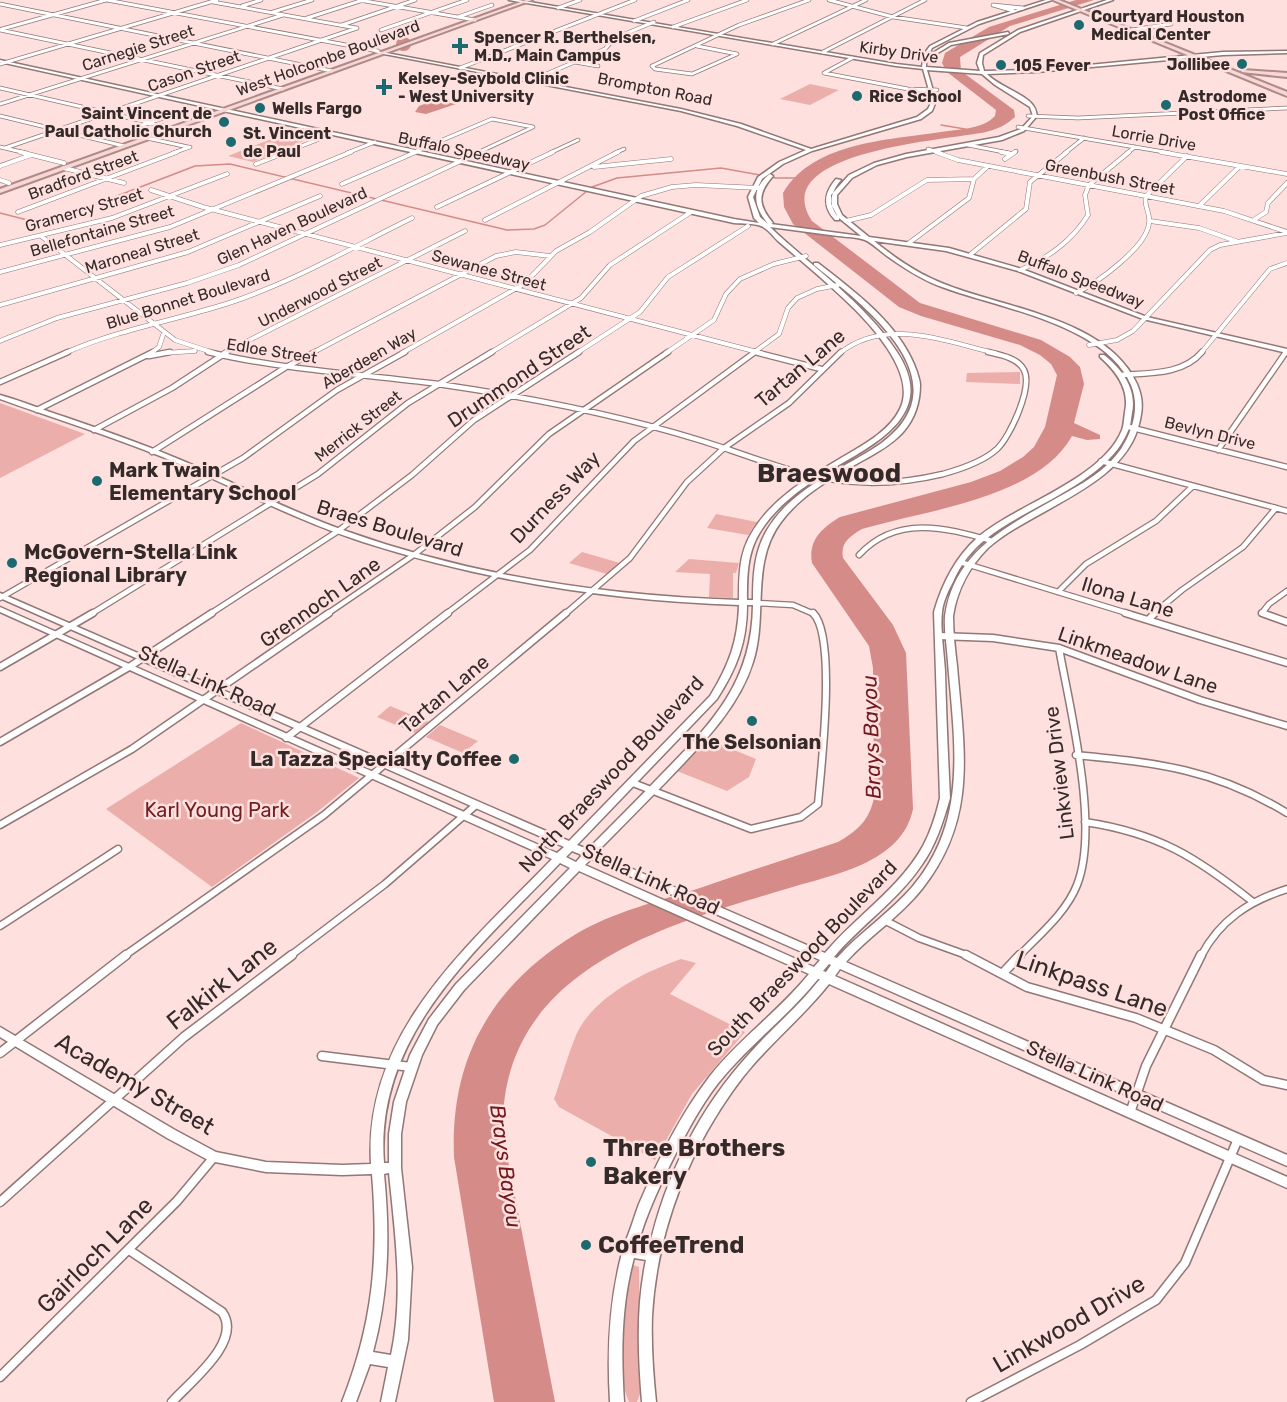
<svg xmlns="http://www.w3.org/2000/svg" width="1287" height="1402" font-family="Rubik,sans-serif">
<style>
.green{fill:#ecaeaa}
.water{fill:#d58b87}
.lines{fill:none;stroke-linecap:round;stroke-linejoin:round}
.stream{stroke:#d58b87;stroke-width:1.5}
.river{stroke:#d58b87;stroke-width:14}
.street-far4-casing{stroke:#917775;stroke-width:4.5}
.street-far3-casing{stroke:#917775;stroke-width:5}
.street-far2-casing{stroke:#917775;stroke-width:7}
.street-far1-casing{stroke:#917775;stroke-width:9}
.street-casing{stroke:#917775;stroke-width:11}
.secondary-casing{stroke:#917775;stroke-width:3}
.primary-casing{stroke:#af8a87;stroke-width:4}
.street-far4{stroke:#fff;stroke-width:3}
.street-far3{stroke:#fff;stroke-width:4}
.street-far2{stroke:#fff;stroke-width:4.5}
.street-far1{stroke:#fff;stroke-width:6}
.street{stroke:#fff;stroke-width:8}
.secondary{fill:#fff;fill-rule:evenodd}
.primary{fill:#f7d7d6;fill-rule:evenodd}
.poi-dot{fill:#1c696f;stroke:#fee0de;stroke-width:2}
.labels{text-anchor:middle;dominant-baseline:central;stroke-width:5;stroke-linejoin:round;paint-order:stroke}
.far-poi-label{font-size:16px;font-weight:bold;fill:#342a29;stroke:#fee0de;text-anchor:start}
.far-street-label{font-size:16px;fill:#342a29;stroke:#fee0de}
.street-label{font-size:20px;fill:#342a29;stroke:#fee0de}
.poi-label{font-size:20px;font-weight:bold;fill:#342a29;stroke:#fee0de;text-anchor:start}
.park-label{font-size:20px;fill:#741d21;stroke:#fee0de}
.water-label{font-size:21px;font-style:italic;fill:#71191e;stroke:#fee0de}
.near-street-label{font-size:24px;fill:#342a29;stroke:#fee0de}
.near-poi-label{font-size:24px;font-weight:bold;fill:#342a29;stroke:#fee0de;text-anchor:start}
.district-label{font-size:26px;font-weight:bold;fill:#342a29;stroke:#fee0de}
</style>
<rect width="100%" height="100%" fill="#fee0de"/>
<path class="green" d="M810,84L839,90L810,105L780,99Z
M279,136L304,141L253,162L228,156Z
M1020,372V384L966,382L967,373Z
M0,403L85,434L0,478Z
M716,514L757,522L748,535L707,528Z
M582,552L620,563L607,574L569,563Z
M689,559L739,563L736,573H733V598L709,597L710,574L675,572Z
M390,706L429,722L415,733L377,717Z
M241,723L359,778L317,812L212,887L106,809Z
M440,725L478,741L463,753L426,737Z
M707,739L756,759L749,777L727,791L677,771Z
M681,959L696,963L670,994L745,1032L692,1094L655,1160L559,1107L554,1099C562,1077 568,1054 577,1033C595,996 644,972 681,959Z
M633,1265L639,1267L640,1394L637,1402H629C612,1361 623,1310 629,1268Z"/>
<path class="water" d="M1076,0H1094L1010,26L960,57L961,71L1014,110L1015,117C1006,125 998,129 986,132C951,140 765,150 812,221L920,303L1041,340L1070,357L1080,367L1084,384L1074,423L1100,435V439L1087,440L1072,436C1038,498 926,510 862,529C850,536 840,543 843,558L893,625L906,653L913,809C902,864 831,875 786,889C659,927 497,972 503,1135L555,1402H494L454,1157C450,1058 492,985 576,934C613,912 659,901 700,888C746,872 792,857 838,842C857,831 869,821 874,798L873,668L869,646L812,563C808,540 822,528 840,517L971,482L1000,471L1023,457L1034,447L1045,427L1057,375L1051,364L1040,355L1020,345L921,316L899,307L793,224L784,207L783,193C814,140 894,140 948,131C963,129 984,128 995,116L996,110L947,72L942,63L945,53L989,27Z
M435,100L456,104L426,114L415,112L419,106Z"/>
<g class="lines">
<path class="stream" d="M941,125L965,129
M0,213L35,222L52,221L195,166L230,164L507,230L534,229L545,225L592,187L617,178L721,168L776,178H795"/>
<path class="river" d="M403,44H404"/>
<defs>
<path id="street-far4" d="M107,0L378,51
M359,0L475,20
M829,0L893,17L967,28
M213,2L356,28
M0,4L332,71
M242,6L261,0
M558,8L580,0
M1014,11L993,5L1023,8
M273,12L312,0
M458,17L492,5
M307,18L363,0
M634,21L688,0
M342,25L415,0
M673,27L747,0
M2,29L106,0
M0,30L283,89
M381,30L467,0
M1131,30L1171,24
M773,44L866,0
M823,52L925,0
M852,58L824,73L908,89L937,90
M575,62L598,66
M0,64L217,0
M652,66L739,25L809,0
M652,66L655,69L692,74L737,54L697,46
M460,68L635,0
M530,81L605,49L615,38L654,22
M0,88L173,128
M0,104L283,15
M173,113L177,115H167Z
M0,116L124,146
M1028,116L1078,118L1287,108
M1018,127L1170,153
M128,129L133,130L123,131Z
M131,129L169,116
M147,138L188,147
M968,145L1009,153
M0,147L26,153
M5,148L357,28
M928,149L940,153
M173,153L190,147
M283,153L330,135
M347,153L375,142
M412,153L492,119L533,127L477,153
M550,153L578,140
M615,153L624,149
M1013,153L1016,151
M1065,153L1084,138
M1127,153L1135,147"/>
<path id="street-far3" d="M20,152L64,163
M936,152L958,160L1224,211L1287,232
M1001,152L1011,154
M1161,152L1287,174
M1005,159L1015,152
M256,164L287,152
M0,166L31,155
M594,167L671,159
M64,168L124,183
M0,180L9,183
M342,184L416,152
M151,190L203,207L761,353
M1199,206L1240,166
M437,207L553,152
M18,212L177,152
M1255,219L1266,212L1268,203L1287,183
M485,220L618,152
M846,221L871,215L927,180L974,179
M1150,221L1199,228L1236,241
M41,236L175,340L214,353
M909,243L969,198L974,179L988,166
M0,245L112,218L227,174
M971,254L1026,209L1030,182L1067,152
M1020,270C1047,259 1073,240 1088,215L1085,195L1089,185L1129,152
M0,272L170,227L351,152
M1076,293C1097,283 1147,247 1149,223C1151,213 1143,206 1146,196L1187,156
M0,305L188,252L320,196
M0,341L57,318L187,283L239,265L480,152
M1089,345L1117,340L1133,331L1210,250L1220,245L1287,233
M65,353C117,330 172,321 226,304C291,283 351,248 412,218
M151,353L159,347L163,335
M163,353L195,351
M224,353L465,231
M312,353L496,256L516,252L550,256
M402,353L524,284L556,251L590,232L641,196L672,187L696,185L759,188
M490,353L581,298L610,265L691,212
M577,353L640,312L668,277L748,226
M666,353L714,320L726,294L740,279L774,264L806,256
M753,353L779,334L788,308L797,298L817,289L838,285
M840,353C885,317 944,341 995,353
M1201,353L1270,269L1287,263
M1285,353L1287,351"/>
<path id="street-far2" d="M208,352C284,370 361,374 438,384C534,398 632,417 724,448
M755,352L821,369
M149,356L170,352
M1121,375C1148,373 1183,375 1202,352
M0,382L68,352
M37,410L153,352
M1129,427L1287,467
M94,430L172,388L227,352
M724,448C805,476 855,495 943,474C961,469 983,462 997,449C1010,437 1033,387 1024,370C1018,358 1001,355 988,352
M724,448L789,403L841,352
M1218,450L1286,352
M152,452L286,367L315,352
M1101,461L1287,511
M859,555C896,515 945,527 992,541
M960,562L1130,614
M1058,592L1086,564L1156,521L1193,486
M0,598L243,458L337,390L405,352
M755,603L793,605L814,614
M91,614L318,474L408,403L492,352
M210,614L338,531L412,475L474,420L579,352
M327,614L415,554L475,507L549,434L668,352
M446,614L530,550L634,441L755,352
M565,614L630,558L687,482L724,448
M1153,614L1182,590L1243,547L1276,508
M1266,614L1262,613L1269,604L1287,591"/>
<path id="street-far1" d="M1125,613L1287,663
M1262,613L1287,622
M1148,620L1155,613
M939,636L993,638L1059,648L1200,700L1287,726
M0,667L93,613
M286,738L448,613
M0,742L129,667L212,613
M1076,755C1158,763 1215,769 1287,813
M633,783L751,829L801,817L818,804C821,769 837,636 813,613
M1085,822C1158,833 1196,857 1253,902
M0,825L132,749L329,613
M884,920L919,938L969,956
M0,926L118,849
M124,956L324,815L566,613
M290,956L385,884L476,805
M1019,956C1039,935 1066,913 1077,885C1100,827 1070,710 1059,648
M1201,956C1220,920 1249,901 1287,889"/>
<path id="street" d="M966,955L1027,987L1136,1018L1214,1050L1263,1080L1287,1085
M1003,973L1020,955
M0,1053L126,955
M322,1056L411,1067
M1130,1113L1146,1066L1201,955
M0,1202L184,1037L292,955
M129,1250L222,1312C243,1341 191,1381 172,1402
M0,1377L177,1201L214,1157
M971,1402L1080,1345L1156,1300L1185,1263L1238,1139"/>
<path id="secondary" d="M509,0H518L896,64L922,67L924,54L930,46L977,22L1046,0H1052L979,24L932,48L926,60V67L980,71L977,63L980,53L1018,30L1107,0H1113L1020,32L983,55L982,63L984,71L1037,70L1223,52L1287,51V53L1223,55L1037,72L987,74C998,86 1028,95 1034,107C1036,109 1036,113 1037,116L1024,131L1002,140L907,157L877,165L852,178L837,195V204L842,215L869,237L949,248L1022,269L1147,317L1287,349V353L1143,319L1018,271L946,251L874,241C895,258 918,274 944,284C1003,308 1107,318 1137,384C1143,398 1143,409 1139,424C1125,486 1032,509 988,548C970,566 957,590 953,616C953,633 955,649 957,666C964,750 978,818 922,889C900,917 869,936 846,962L1287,1155V1166L840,969L835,976L1287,1177V1188L829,984C803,1017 769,1044 743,1077C690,1146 657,1229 652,1316C651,1345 653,1373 656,1402H642C638,1354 636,1307 646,1260L634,1258C621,1305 621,1353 624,1402H610C607,1351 609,1302 622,1253L621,1251C629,1236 633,1220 639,1204C658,1160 680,1115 710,1076C739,1039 779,1011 809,974L579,871L464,990L437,1025L422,1055L406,1102L401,1134V1168L412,1267L408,1340L395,1402H381L388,1367L370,1364L356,1402H342C373,1323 379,1258 372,1174L342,1175L266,1172L210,1161L167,1138L0,1037V1027L175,1130L216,1152L266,1162L342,1165L371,1164C363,1032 469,945 552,859L0,612V607L557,853L564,847L0,598V593L569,841L710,696C729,665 738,641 739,605C612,601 485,581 363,542C301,522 243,492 184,466C124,440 61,421 0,399V395C22,401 43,410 65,417C106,431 148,446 188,463C241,486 292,512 346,531C472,576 606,596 739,600C739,577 739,554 751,534C771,499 807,478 841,458C861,446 889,432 900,409C918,373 868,321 843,298C822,278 800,260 778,241C773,236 767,228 761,226C753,223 742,224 734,223L0,62V60L734,219L759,223L754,218L748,197L758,177L779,162L806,150L737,126L681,111L374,52L376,51L681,109L741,124L811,149L917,117L928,109L932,101L923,69L896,66ZM927,70L982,74L995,85L1030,107L1033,116L1021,129L999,137L906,154L874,163L849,175L831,195V204L838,217C827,204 831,192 841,180L836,179C824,193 822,206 835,220H839V218L861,236L771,224L773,223C758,205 757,194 773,176L770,174C750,189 754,207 768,224L760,217L753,197L762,179L783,164L812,151L921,119L932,111L936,101ZM770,227C793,230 815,233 838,236C846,237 857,237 865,240C872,243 880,251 887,256C904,268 922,280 942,287C998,308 1105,324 1131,385C1140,407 1133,430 1121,449C1110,465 1092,478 1076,487C1021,520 955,544 945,616C944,631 947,646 948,662C954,741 969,819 913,886C890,913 860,932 837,958L834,957C861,925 897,901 921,866C936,845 943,822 950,798C948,756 946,713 945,671C944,654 940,628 942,612C943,602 948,591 953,582C960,565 972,550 986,539C1028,505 1107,483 1128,431C1131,425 1131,418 1132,413C1137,389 1122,369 1104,355H1100V357C1116,371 1130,389 1125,412C1124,418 1124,425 1122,430C1102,480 1016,504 977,538C955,558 942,584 934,612L940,798C936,815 931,831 923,846C899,889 856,916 825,953L596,853C620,829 643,805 666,782C700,746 738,710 753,662C768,616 750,563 781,522C801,495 832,478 860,462C875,454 893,444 904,431C915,418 920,402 920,385C920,381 918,376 917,372C901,325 855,292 818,263H814V265C871,311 971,388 871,450C834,473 790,491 767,530C754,552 753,576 753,600H747C747,577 747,554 759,534C773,510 796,492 818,478C864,448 942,420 897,352C864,302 813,268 770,227ZM747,605H753C752,682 713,722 662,774C638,799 613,824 588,849L577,845L717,699C737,668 747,642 747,605ZM572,851L582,855L576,862L566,857ZM591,859L820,960L814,967L585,865ZM560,863L570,868L456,984L429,1019L410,1055L394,1102L389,1134V1163H384C374,1034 479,948 560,863ZM829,964L831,965L826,972L823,971ZM818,979H820C799,1006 773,1027 751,1052C700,1107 665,1176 649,1249L637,1247C646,1214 661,1183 676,1153C690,1126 705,1098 725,1075C754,1041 790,1014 818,979ZM389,1173C395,1233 404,1295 391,1355L373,1352C389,1292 390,1235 384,1174Z
M1008,32L1009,34L951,45L931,57L928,56L949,43Z"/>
<path id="primary" d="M526,0H532L0,193V189Z
M1053,0H1059L1287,92V96Z
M1243,70L1287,73V77L1241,72Z"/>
</defs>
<use href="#street-far4" class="street-far4-casing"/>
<use href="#street-far3" class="street-far3-casing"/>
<use href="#street-far2" class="street-far2-casing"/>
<use href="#street-far1" class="street-far1-casing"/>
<use href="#street" class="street-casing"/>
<use href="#secondary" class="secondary-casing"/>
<use href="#primary" class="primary-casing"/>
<use href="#street-far4" class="street-far4"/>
<use href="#street-far3" class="street-far3"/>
<use href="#street-far2" class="street-far2"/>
<use href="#street-far1" class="street-far1"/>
<use href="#street" class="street"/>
<use href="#secondary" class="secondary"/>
<use href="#primary" class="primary"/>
</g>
<g class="poi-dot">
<circle cx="1079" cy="25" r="6"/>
<path d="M457 37h6v6h6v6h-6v6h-6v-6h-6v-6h6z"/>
<circle cx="1242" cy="64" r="6"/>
<circle cx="1001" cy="65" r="6"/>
<path d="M381 78h6v6h6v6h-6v6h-6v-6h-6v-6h6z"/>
<circle cx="857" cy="96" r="6"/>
<circle cx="1166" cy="105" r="6"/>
<circle cx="260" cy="108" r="6"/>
<circle cx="224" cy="122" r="6"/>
<circle cx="231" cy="142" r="6"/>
<circle cx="97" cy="481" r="6"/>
<circle cx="12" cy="563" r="6"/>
<circle cx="752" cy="721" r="6"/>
<circle cx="514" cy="759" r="6"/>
<circle cx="591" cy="1162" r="6"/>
<circle cx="586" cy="1245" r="6"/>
</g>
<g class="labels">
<g class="far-poi-label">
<text x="1091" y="16">Courtyard Houston<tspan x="1091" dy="18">Medical Center</tspan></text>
<text x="474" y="37">Spencer R. Berthelsen,<tspan x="474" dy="18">M.D., Main Campus</tspan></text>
<text x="1230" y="64" text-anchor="end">Jollibee</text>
<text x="1013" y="65">105 Fever</text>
<text x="398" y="78">Kelsey-Seybold Clinic<tspan x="398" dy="18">- West University</tspan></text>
<text x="869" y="96">Rice School</text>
<text x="1178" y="96">Astrodome<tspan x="1178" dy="18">Post Office</tspan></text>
<text x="272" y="108">Wells Fargo</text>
<text x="212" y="113" text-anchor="end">Saint Vincent de<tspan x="212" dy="18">Paul Catholic Church</tspan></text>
<text x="243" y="133">St. Vincent<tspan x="243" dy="18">de Paul</tspan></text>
</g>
<g class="far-street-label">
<text transform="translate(138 48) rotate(-18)">Carnegie Street</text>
<text transform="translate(899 52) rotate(8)">Kirby Drive</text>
<text transform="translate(328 58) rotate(-20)">West Holcombe Boulevard</text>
<text transform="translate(194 71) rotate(-19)">Cason Street</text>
<text transform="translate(655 89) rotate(11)">Brompton Road</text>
<text transform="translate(1154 138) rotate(10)">Lorrie Drive</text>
<text transform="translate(464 151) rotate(12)">Buffalo Speedway</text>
<text transform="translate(83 175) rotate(-20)">Bradford Street</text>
<text transform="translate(1110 177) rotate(11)">Greenbush Street</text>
<text transform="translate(84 210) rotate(-16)">Gramercy Street</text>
<text transform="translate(292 226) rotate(-25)">Glen Haven Boulevard</text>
<text transform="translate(102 231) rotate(-16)">Bellefontaine Street</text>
<text transform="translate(142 251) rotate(-17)">Maroneal Street</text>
<text transform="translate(489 270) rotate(15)">Sewanee Street</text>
<text transform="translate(1081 279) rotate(21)">Buffalo Speedway</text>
<text transform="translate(320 292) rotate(-27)">Underwood Street</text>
<text transform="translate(188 299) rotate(-17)">Blue Bonnet Boulevard</text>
<text transform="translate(272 351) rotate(9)">Edloe Street</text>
<text transform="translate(369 358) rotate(-30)">Aberdeen Way</text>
<text transform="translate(358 426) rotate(-38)">Merrick Street</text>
<text transform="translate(1210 433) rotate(14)">Bevlyn Drive</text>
</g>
<g class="street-label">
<text transform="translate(800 368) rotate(-40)">Tartan Lane</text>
<text transform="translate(519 376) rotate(-34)">Drummond Street</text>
<text transform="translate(555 497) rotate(-46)">Durness Way</text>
<text transform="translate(390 528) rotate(17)">Braes Boulevard</text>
<text transform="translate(1128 597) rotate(17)">Ilona Lane</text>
<text transform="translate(320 602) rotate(-35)">Grennoch Lane</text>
<text transform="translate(1138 660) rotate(19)">Linkmeadow Lane</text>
<text transform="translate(207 681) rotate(24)">Stella Link Road</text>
<text transform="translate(444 694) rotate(-40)">Tartan Lane</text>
<text transform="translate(1059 773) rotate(-97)">Linkview Drive</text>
<text transform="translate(611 774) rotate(-47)">North Braeswood Boulevard</text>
<text transform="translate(651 879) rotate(24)">Stella Link Road</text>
<text transform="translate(802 958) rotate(-46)">South Braeswood Boulevard</text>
<text transform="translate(1095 1076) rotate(24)">Stella Link Road</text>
</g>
<g class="poi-label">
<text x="109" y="470">Mark Twain<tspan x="109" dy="23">Elementary School</tspan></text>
<text x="24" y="552">McGovern-Stella Link<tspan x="24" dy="23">Regional Library</tspan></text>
<text x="752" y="742" text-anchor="middle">The Selsonian</text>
<text x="502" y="759" text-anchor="end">La Tazza Specialty Coffee</text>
</g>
<g class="park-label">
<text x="217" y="810">Karl Young Park</text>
</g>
<g class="water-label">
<text transform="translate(871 737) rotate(-92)">Brays Bayou</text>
<text transform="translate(506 1166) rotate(82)">Brays Bayou</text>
</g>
<g class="near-street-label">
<text transform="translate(222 984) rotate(-38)">Falkirk Lane</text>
<text transform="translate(1092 984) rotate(19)">Linkpass Lane</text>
<text transform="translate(135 1084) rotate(30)">Academy Street</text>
<text transform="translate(95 1255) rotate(-45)">Gairloch Lane</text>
<text transform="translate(1069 1324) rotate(-30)">Linkwood Drive</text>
</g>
<g class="near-poi-label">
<text x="603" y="1148">Three Brothers<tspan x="603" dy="28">Bakery</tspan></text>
<text x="598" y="1245">CoffeeTrend</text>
</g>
<g class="district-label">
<text x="829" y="473">Braeswood</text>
</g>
</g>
</svg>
